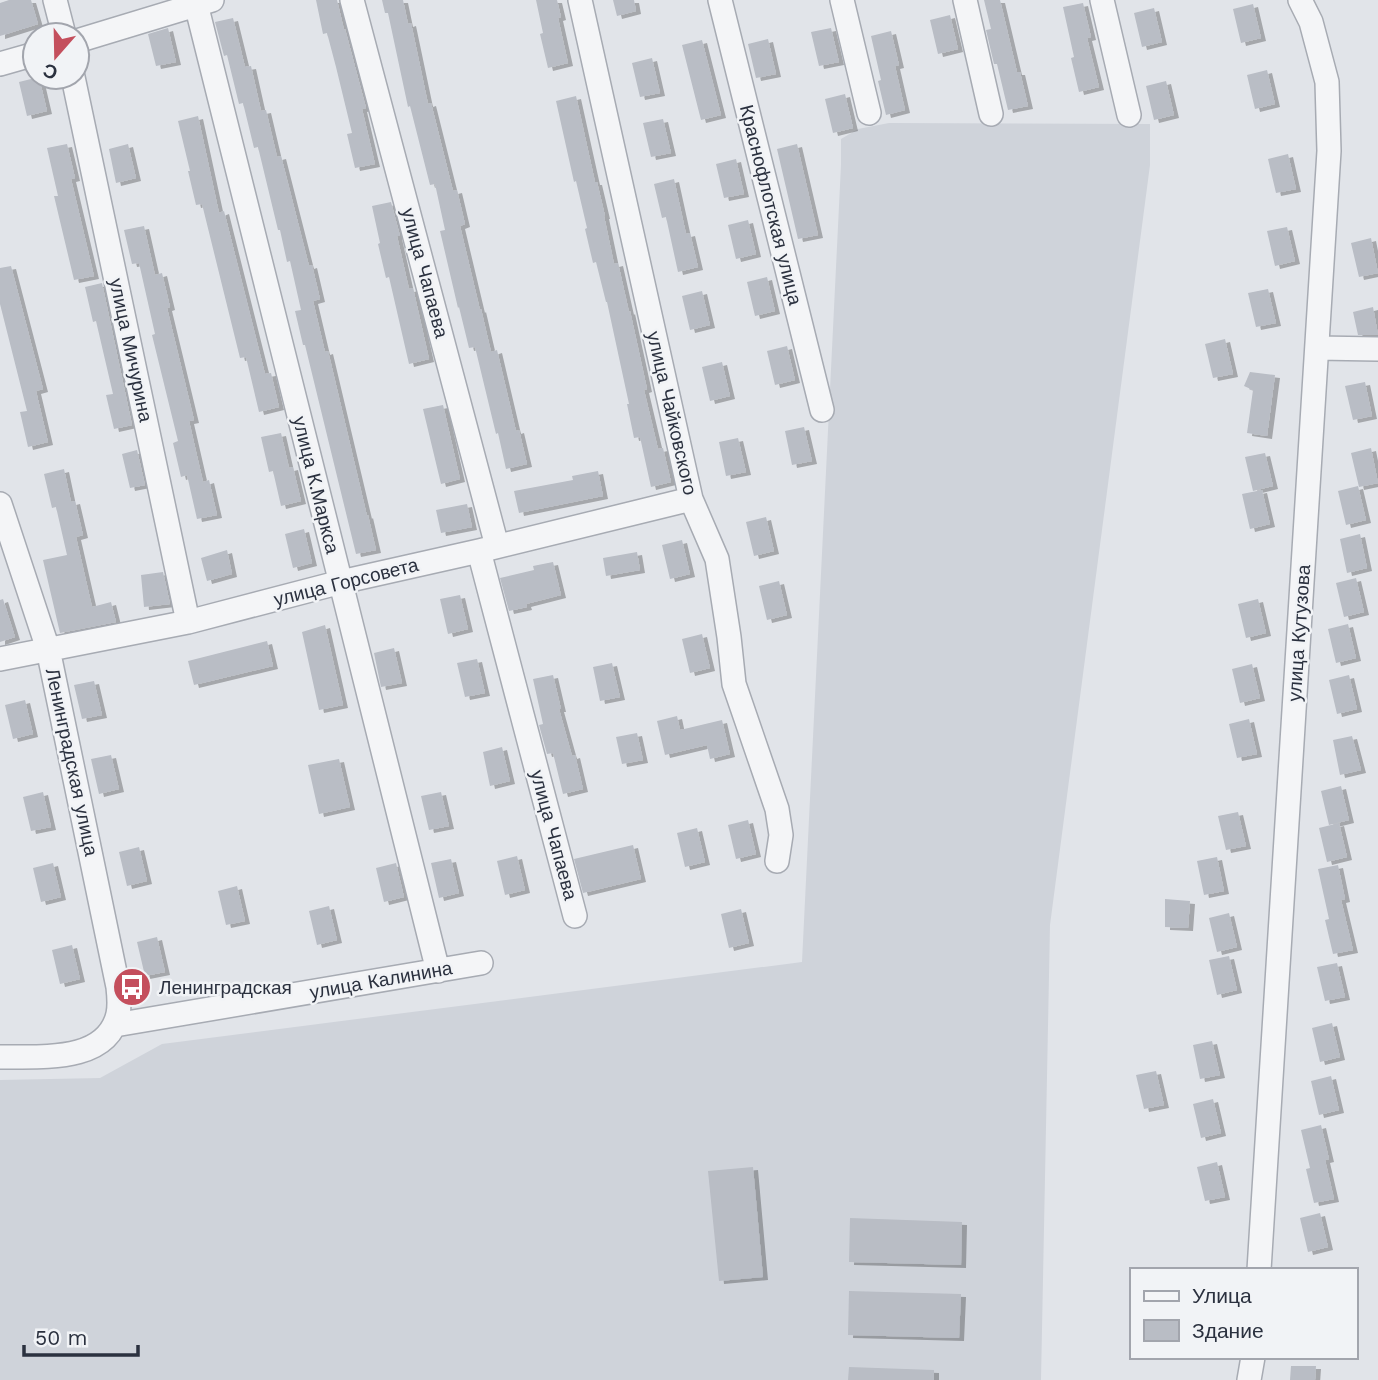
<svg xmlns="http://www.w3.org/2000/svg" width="1378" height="1380" font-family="'Work Sans',sans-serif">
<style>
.built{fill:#cfd3da}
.building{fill:#b9bdc5;filter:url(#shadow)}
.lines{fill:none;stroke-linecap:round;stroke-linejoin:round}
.minor-casing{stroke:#a7abb3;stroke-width:26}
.minor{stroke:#f4f5f7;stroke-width:23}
.labels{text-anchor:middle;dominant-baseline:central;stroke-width:5;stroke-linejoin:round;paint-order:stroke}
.street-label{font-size:19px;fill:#2b313f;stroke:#f1f3f6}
.poi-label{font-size:19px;fill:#2b313f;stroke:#f1f3f6;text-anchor:start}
</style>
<defs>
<filter id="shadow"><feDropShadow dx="5" dy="3" stdDeviation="0" flood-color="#0004"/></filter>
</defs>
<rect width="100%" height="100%" fill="#e1e4e9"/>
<path class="built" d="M889,123L1150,124V165L1050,925L1041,1380H0V1080L100,1078L162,1044L802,962L841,165V139L858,129Z"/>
<path class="building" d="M9,0H31L38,24L0,36V3Z
M316,0H337L344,30L345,29L366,108L362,109L375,164L355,168L347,134L352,133L336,67L327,33L323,34Z
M382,0H403L408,24L411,23L428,104L431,103L453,191L457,190L465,224L460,226L480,310L481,309L491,352L497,350L516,431L519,430L527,464L506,469L498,433L496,434L475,347L469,348L459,307L458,308L440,231L445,230L435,184L430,185L410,106L408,107L388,13H385Z
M536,0H557L561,17L558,18L568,63L548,68L540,34L543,33Z
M613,0H634L636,11L617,16Z
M984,0H1000L1017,72H1020L1028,106L1008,110L997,64H994L986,30L991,29Z
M1083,3L1091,37L1087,38L1099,87L1079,92L1071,58L1074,57L1063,7Z
M1253,4L1261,38L1241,43L1233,9Z
M1154,8L1162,42L1142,47L1134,13Z
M950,15L958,49L938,54L930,20Z
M233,18L245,67L251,66L261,111L266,110L277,157L281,156L309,266L312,265L320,299L313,301L325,352L328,351L367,516L368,515L376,550L356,554L305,345H303L295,311L301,310L290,261L287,262L280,230H278L258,147L254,148L243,103L239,104L227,55L224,56L215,22Z
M168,28L176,62L156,66L148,34Z
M831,28L839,62L819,66L811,32Z
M891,31L899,65L895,66L905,110L886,115L878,81L881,80L871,36Z
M768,39L776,74L756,78L748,44Z
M702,40L721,115L701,120L682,45Z
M652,58L660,93L640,97L632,63Z
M1267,70L1275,104L1255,109L1247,75Z
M39,77L47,111L27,116L19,82Z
M1166,81L1174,115L1154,120L1146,86Z
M845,94L853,128L833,133L825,99Z
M576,96L595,182H597L605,216H604L614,264L618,263L629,312L630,311L647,389L644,390L658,449L663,448L671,482L651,487L640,437L634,438L627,404H629L607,302H606L596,262L593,263L585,229L587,228L576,181L574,182L556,101Z
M198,116L219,213L224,211L265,374L271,373L279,407L259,412L246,357L240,358L202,204L196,205L188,171H190L178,121Z
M663,119L671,153L651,157L643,123Z
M67,144L75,178L71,179L94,276L74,280L54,196H58L47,148Z
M128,144L136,178L116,183L109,149Z
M797,144L818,235L798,239L777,149Z
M1288,154L1296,189L1276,193L1268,159Z
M736,159L744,194L724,198L716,164Z
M674,179L686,234L690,233L698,267L678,272L666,217L662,218L654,184Z
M391,202L400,236H397L409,289L413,288L429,359L409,364L389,277L386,278L378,244L380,243L372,206Z
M748,220L756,254L736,259L728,225Z
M144,226L155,275L162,273L170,307L167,308L194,420L189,421L203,482L209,480L217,515L197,519L187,475L181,477L173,443L178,441L152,335L155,334L139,263L132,264L124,230Z
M1287,227L1295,261L1275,266L1267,231Z
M1371,238L1378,273L1359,277L1351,243Z
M11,266L43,389L36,391L48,442L28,447L20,412L27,411L0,304V268Z
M767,277L775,311L755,316L747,282Z
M102,283L132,425L114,429L106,395L113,394L96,321L93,322L85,287Z
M1268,289L1276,323L1256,327L1248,293Z
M702,291L710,325L690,330L682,296Z
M1373,307L1378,335H1358L1353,312Z
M1225,339L1233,374L1213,378L1205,344Z
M787,346L795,380L775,385L767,351Z
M722,362L730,396L710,401L702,367Z
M1250,372L1275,375L1267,436L1247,433L1253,390L1244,386Z
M1365,382L1372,416L1353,420L1345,386Z
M443,405L460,479L441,484L423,409Z
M804,427L812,461L792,465L785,431Z
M281,433L289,468L293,467L301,501L281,506L273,471L269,472L261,437Z
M738,438L746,472L726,476L719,442Z
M1371,448L1378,483L1359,487L1351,453Z
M137,450L145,485L130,488L122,454Z
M1265,453L1273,486L1253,491L1245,457Z
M64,469L71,502L75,501L83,535L76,537L92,607L111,602L116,622L60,633L43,560L67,555L56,507L52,508L44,474Z
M598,471L603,496L519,513L514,491L573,480L572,476Z
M1358,486L1366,520L1346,525L1338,491Z
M1262,490L1270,524L1250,529L1242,494Z
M467,504L472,527L441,533L436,510Z
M766,517L774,551L754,556L746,522Z
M304,529L312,563L293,568L285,534Z
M1360,534L1367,568L1347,573L1340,539Z
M682,540L690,574L670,579L662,545Z
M227,550L232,574L207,581L201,558Z
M637,552L640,570L606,576L603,558Z
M553,562L561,595L526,604L527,607L509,611L500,578L534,570L533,566Z
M163,572L170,604L144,607L141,575Z
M1356,578L1364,612L1344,617L1336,583Z
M779,581L787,615L767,620L759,586Z
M460,595L468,629L448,634L440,599Z
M3,599L15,637L0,642V600Z
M1258,599L1266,633L1246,638L1238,604Z
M1348,624L1356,658L1336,663L1328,629Z
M325,625L343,705L319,710L302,632Z
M702,634L710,668L690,673L682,639Z
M267,641L273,666L194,685L188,661Z
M394,648L402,683L381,687L374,653Z
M477,659L485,693L465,697L457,663Z
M612,663L620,697L600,701L593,667Z
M1252,664L1260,698L1240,703L1232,669Z
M553,675L561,709H559L572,756L575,755L583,789L563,794L553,753L547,754L539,725L543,724L533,679Z
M1349,675L1357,709L1337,714L1329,680Z
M94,681L102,715L82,719L74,685Z
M25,700L33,734L13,739L5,705Z
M677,716L680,730L722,720L730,754L710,759L707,745L665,755L657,721Z
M1249,719L1257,754L1237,758L1229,724Z
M637,733L643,760L622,764L616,737Z
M1352,736L1361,770L1340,775L1333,740Z
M502,747L510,781L490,786L483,752Z
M111,755L119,789L99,794L91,759Z
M339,759L350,807L319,814L308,765Z
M1341,786L1349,820L1329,825L1321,791Z
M43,792L51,827L31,831L23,797Z
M441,792L449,826L429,830L421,796Z
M1238,812L1246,846L1226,850L1218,816Z
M748,820L756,854L736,859L728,825Z
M1339,823L1347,857L1327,862L1319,828Z
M697,828L705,862L685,867L677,833Z
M633,845L641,879L583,893L574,859Z
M139,847L147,881L127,886L119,852Z
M517,856L525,890L505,895L497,861Z
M1217,857L1224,891L1204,895L1197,861Z
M451,859L459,893L439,898L431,863Z
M53,863L61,897L41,902L33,868Z
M396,863L404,897L384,902L376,868Z
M1338,865L1345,899L1341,900L1353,950L1333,954L1325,920L1329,919L1318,869Z
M237,886L245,921L226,925L218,891Z
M1165,899L1190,901L1188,928L1165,927Z
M329,906L337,940L317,945L309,911Z
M741,909L749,943L729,948L721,914Z
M1229,913L1237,947L1217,952L1209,918Z
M157,937L165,972L145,976L137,942Z
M72,945L80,979L60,984L52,950Z
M1229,956L1237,990L1217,995L1209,960Z
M1337,963L1345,997L1325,1001L1317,967Z
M1332,1023L1340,1057L1320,1062L1312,1028Z
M1212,1041L1220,1075L1200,1079L1193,1045Z
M1156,1071L1164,1105L1144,1109L1136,1075Z
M1331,1076L1339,1110L1319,1115L1311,1081Z
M1213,1099L1221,1133L1201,1138L1193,1104Z
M1321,1125L1329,1159L1325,1160L1334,1199L1314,1203L1306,1169L1310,1168L1301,1130Z
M1217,1162L1225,1197L1205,1201L1197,1167Z
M753,1167L763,1277L719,1281L708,1171Z
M1320,1213L1328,1247L1308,1252L1300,1218Z
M850,1218L962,1222L961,1265L849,1262Z
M849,1291L961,1294L959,1338L848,1335Z
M1291,1366H1316L1315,1380H1290Z
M849,1367L934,1370V1380H848Z"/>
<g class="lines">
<defs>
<path id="minor" d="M55,0L64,35
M195,0L438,971
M352,0L497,546
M580,0L691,499L717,559L729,637L734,684L777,809L781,835L777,861
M720,0L822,410
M842,0L869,113
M965,0L991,114
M1102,0L1129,115
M77,41L212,0
M0,64L35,54
M73,77L188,622
M1317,348L1378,349
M0,504L48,649L118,987C119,996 120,1005 118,1014C107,1064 39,1056 0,1057
M479,551L575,916
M0,659L188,622L341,582L479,551L691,499
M115,1025L481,963
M1259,1270L1329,151L1327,82L1311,22L1300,0
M1249,1380L1253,1357"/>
</defs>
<use href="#minor" class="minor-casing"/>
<use href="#minor" class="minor"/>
</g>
<defs>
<symbol id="bus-disc" viewBox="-11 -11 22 22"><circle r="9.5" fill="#c44f5d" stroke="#f1f3f6"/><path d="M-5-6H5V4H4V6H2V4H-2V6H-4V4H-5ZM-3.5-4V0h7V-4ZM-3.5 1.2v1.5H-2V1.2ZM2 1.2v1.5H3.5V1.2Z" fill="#fff"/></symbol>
</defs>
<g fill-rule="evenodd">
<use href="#bus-disc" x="110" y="965" width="44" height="44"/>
</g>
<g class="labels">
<g class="street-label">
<text transform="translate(771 205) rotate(76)">Краснофлотская улица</text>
<text transform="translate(425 273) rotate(75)">улица Чапаева</text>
<text transform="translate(131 350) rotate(78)">улица Мичурина</text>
<text transform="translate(672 413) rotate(77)">улица Чайковского</text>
<text transform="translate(316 485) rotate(76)">улица К.Маркса</text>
<text transform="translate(346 582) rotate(-14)">улица Горсовета</text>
<text transform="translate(1299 633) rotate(-86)">улица Кутузова</text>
<text transform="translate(72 762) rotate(78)">Ленинградская улица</text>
<text transform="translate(554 835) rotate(75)">улица Чапаева</text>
<text transform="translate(381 980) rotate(-10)">улица Калинина</text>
</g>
<g class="poi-label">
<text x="159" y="987">Ленинградская</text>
</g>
</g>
<rect x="1130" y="1268" width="228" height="91" fill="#f1f3f6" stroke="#a2a5ad" stroke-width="2"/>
<rect x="1144" y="1291" width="35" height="10" fill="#f4f5f7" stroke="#a2a5ad" stroke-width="2"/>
<text x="1192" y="1303" font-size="21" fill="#2b313f">Улица</text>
<rect x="1144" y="1320" width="35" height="21" fill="#b9bdc5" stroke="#a2a5ad" stroke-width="2"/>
<text x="1192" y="1338" font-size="21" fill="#2b313f">Здание</text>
<g transform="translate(56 56) rotate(200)"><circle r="33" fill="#f1f3f6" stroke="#a2a5ad" stroke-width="2"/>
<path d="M0-5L12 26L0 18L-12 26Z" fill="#c44f5d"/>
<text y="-10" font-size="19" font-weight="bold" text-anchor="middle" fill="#2b313f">С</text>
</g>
<path d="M24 1345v10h114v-10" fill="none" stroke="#2b313f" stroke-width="3.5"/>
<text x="35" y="1345" font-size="21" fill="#2b313f" stroke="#f1f3f6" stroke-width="5" paint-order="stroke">50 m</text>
</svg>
